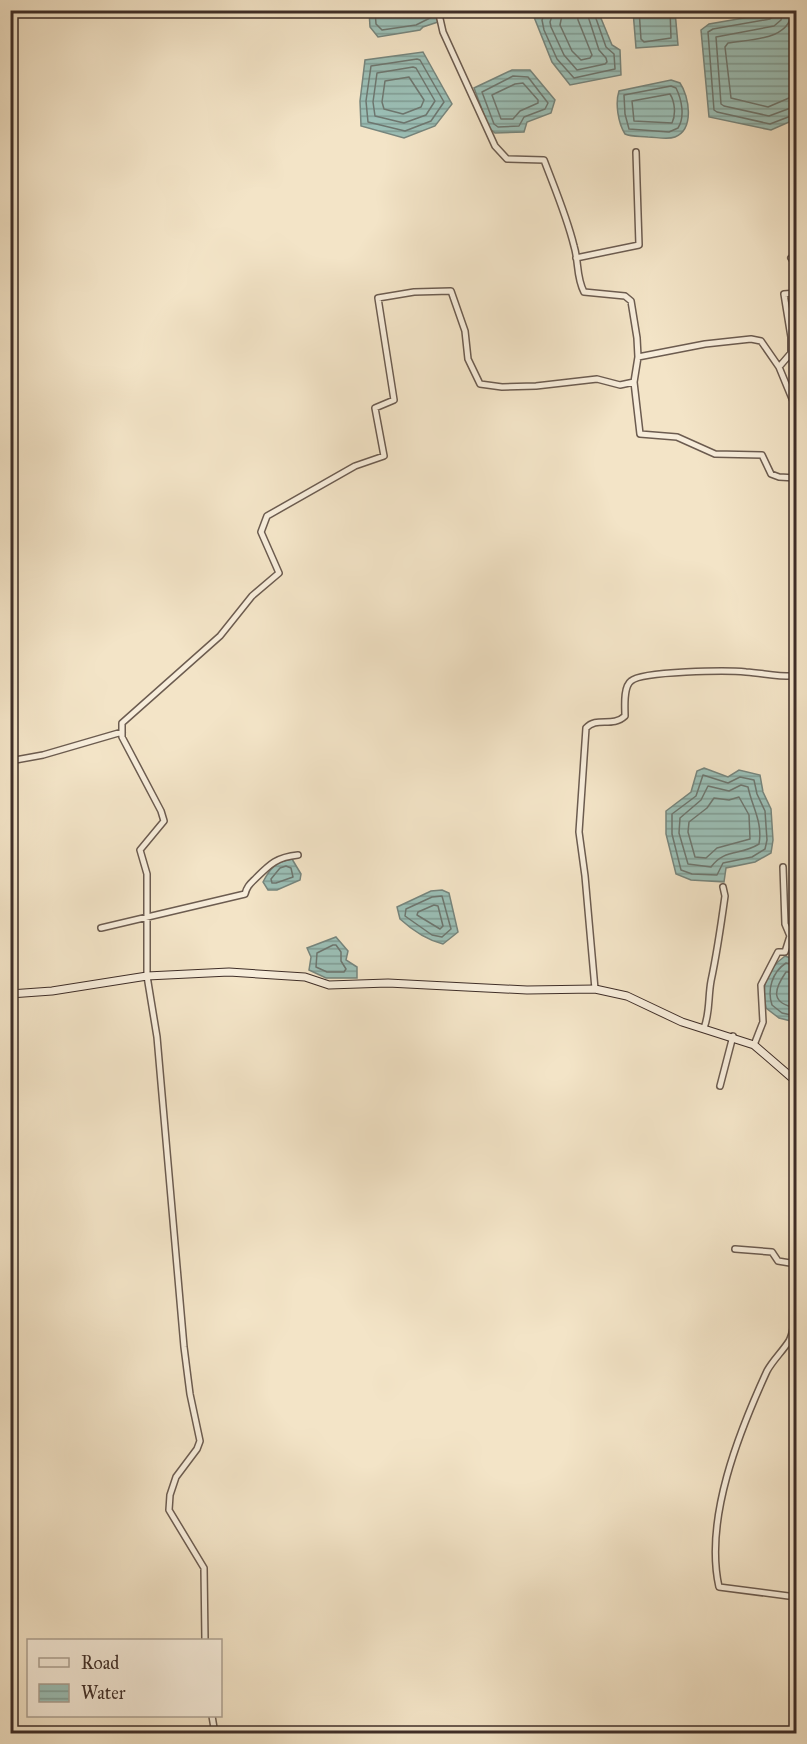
<svg xmlns="http://www.w3.org/2000/svg" width="807" height="1744" font-family="'IM FELL Great Primer',serif">
<style>
.water{fill:url(#water-rules);stroke:#76857d;stroke-width:1.5}
.lines{fill:none;stroke-linecap:round;stroke-linejoin:round}
.shore{stroke:#6d766f;stroke-width:1.5}
.minor-casing{stroke:#6c5c50;stroke-width:8}
.secondary-casing{stroke:#3f2e28;stroke-width:9}
.minor{stroke:#f7eddb;stroke-width:5}
.secondary{stroke:#f7eddb;stroke-width:7}
</style>
<defs>
<pattern id="water-rules" width="6" height="5" patternUnits="userSpaceOnUse" patternTransform="scale(1.5)"><rect width="6" height="5" fill="#9bbfb6"/><path d="M0 2.5h6" fill="none" stroke="#809c94"/></pattern>
</defs>
<rect width="100%" height="100%" fill="#f3e4c7"/>
<filter id="stains"><feTurbulence type="fractalNoise" baseFrequency=".00333" numOctaves="4"/><feColorMatrix values="0 0 0 0 .2 0 0 0 0 .09 0 0 0 0 .02 0 0 0 .5 -.17"/></filter>
<radialGradient id="worn" r=".72"><stop offset=".6" stop-color="#630" stop-opacity="0"/><stop offset="1" stop-color="#630" stop-opacity=".3"/></radialGradient>
<path class="water" d="M551,10L598,11L612,45L620,50L621,75L570,85L552,62L534,17L539,14Z
M369,11H435L438,22L423,27L420,30L378,37L370,27Z
M633,11H675L678,45L636,48Z
M785,11H796V119L771,130L709,117L701,30L709,24Z
M423,52L452,104L435,126L404,138L361,126L360,101L365,60Z
M512,70H530L555,100L551,113L527,122L524,132L495,133L489,128L474,88Z
M671,80L680,83C689,96 695,129 675,137C667,140 656,137 648,137C640,136 632,137 625,134C618,123 615,103 619,91Z
M704,768L728,777L739,770L760,775L763,792L771,809L773,840L771,853L755,862L726,868L724,882L691,880L676,874L666,834V811L691,792L697,771Z
M292,859L301,874L300,880L277,890H268L263,882C270,868 276,862 292,859Z
M442,890L449,893L458,932L443,944C427,940 412,930 400,919L397,907L431,891Z
M336,937L348,951L346,960L357,967V978H326L309,970L311,957L307,948Z
M785,956L796,960L795,1022L779,1018L766,1008C761,985 766,970 785,956Z"/>
<g class="lines">
<path class="shore" d="M375,10L376,24L382,30L416,25L430,18V10
M546,10L542,20L544,30L557,59L574,78L615,69L614,54L606,47L593,10
M554,10L550,22L551,27L564,55L577,70L605,64L607,62L606,58L599,50L586,10
M563,10L560,25L572,51L581,60L590,58L592,55L578,20L577,10
M639,10L641,39L644,42L671,38L670,10
M775,10L774,16L770,19L713,29L708,32L714,110L717,112L770,124L796,114
M783,10L781,20L774,26L716,37L721,104L724,106L769,116L796,106
M792,10C791,41 750,39 728,43L725,47L731,98L768,107L789,98L796,97
M417,59L420,60L444,102L431,121L405,131L368,122L366,101L371,66Z
M413,67L416,68L435,101L426,115L404,123L375,116L373,102L377,73Z
M513,76L528,77L548,103L545,109L524,117L519,126L498,127L494,124L482,92Z
M409,77L424,100L421,107L403,114L384,109L382,102L385,81Z
M523,83L538,100V103L520,111L513,119H501L492,95L515,84Z
M671,86L676,88C682,100 685,117 678,128L669,132L629,129L625,114L624,95Z
M670,94C675,102 676,115 672,123L634,121L632,101Z
M703,775L728,783L740,777L754,780L757,794L765,811L767,840L765,849L752,857L723,863L717,875L692,874L681,870L672,834V814L696,796Z
M741,785L748,787C752,807 763,822 759,844C740,856 725,848 711,867L688,864L679,833L680,818L701,800L708,786L729,791Z
M739,797L749,815L750,839L717,848L706,858L695,857L688,832L689,822L707,808L714,798L729,800Z
M286,866L291,868L293,877L276,883H272L271,879L280,868Z
M442,896L451,929L442,937L432,935L405,916L406,909L432,897Z
M434,905L438,906L443,926L440,929L417,915L418,912Z
M333,945H336L341,952V961L346,969L344,972H327L316,967L317,953Z
M796,965L786,963C772,972 767,990 772,1005L782,1013L796,1016
M796,972H786C773,991 771,1003 796,1008"/>
<defs>
<path id="minor" d="M438,10L443,32L495,146L507,159L544,160C555,189 567,217 574,246C579,262 576,277 584,292L625,296L631,301L637,338L638,357L634,382L640,434L677,437L715,454L762,455L771,474L779,477L796,478
M576,258L639,245L636,152
M791,258L796,266
M638,357L705,344L751,339L761,341L779,367L793,401H796
M779,367L791,353V337L784,294L796,293
M10,761L43,755L122,732
M101,928L245,894C247,886 250,884 256,878C270,864 277,857 298,855
M595,989L585,876L579,832L586,728C597,716 612,728 625,716C625,707 623,687 631,681C642,671 728,670 746,672C762,673 780,677 796,676
M704,1028C710,1013 708,997 711,981C717,953 721,925 725,896L723,887
M754,1045L763,1022L761,985L778,952H785L790,936L785,924L783,867
M720,1086L733,1036
M735,1249L772,1252L778,1261L796,1264
M796,1306C795,1317 794,1332 789,1341C782,1352 773,1360 767,1371C739,1432 704,1519 719,1587L796,1597
M205,1640L204,1568L169,1510L170,1495L176,1477L197,1449L200,1441L190,1394L184,1347L157,1037L147,976V874L140,850L164,821L161,811L122,737V723L220,636L252,596L279,573L261,532L267,516L355,466L384,456L375,408L394,400L378,298L414,292L451,291L465,331L468,359L480,384L502,387L536,386L597,379L620,385L634,382
M212,1716L215,1734"/>
<path id="secondary" d="M10,994L52,991L147,976L229,972L305,977L329,985L388,983L527,990L595,989L627,996L682,1022L754,1045L791,1077L796,1079"/>
</defs>
<use href="#minor" class="minor-casing"/>
<use href="#secondary" class="secondary-casing"/>
<use href="#minor" class="minor"/>
<use href="#secondary" class="secondary"/>
</g>
<rect width="807" height="1744" fill="none" stroke="#f3e4c7" stroke-width="36"/>
<rect x="12" y="12" width="783" height="1720" fill="none" stroke="#3f2e28" stroke-width="3"/>
<rect x="18" y="18" width="771" height="1708" fill="none" stroke="#3f2e28" stroke-width="1.5"/>
<rect x="27" y="1639" width="195" height="78" fill="#f7eddb" stroke="#ada193" stroke-width="1.5"/>
<rect x="39" y="1658" width="30" height="9" fill="#f7eddb" stroke="#ada193" stroke-width="1.5"/>
<text x="81" y="1669" font-size="18" fill="#3f2e28">Road</text>
<rect x="39" y="1684" width="30" height="18" fill="url(#water-rules)" stroke="#ada193" stroke-width="1.5"/>
<text x="81" y="1699" font-size="18" fill="#3f2e28">Water</text>
<rect width="100%" height="100%" filter="url(#stains)"/>
<rect width="100%" height="100%" fill="url(#worn)"/>
</svg>
